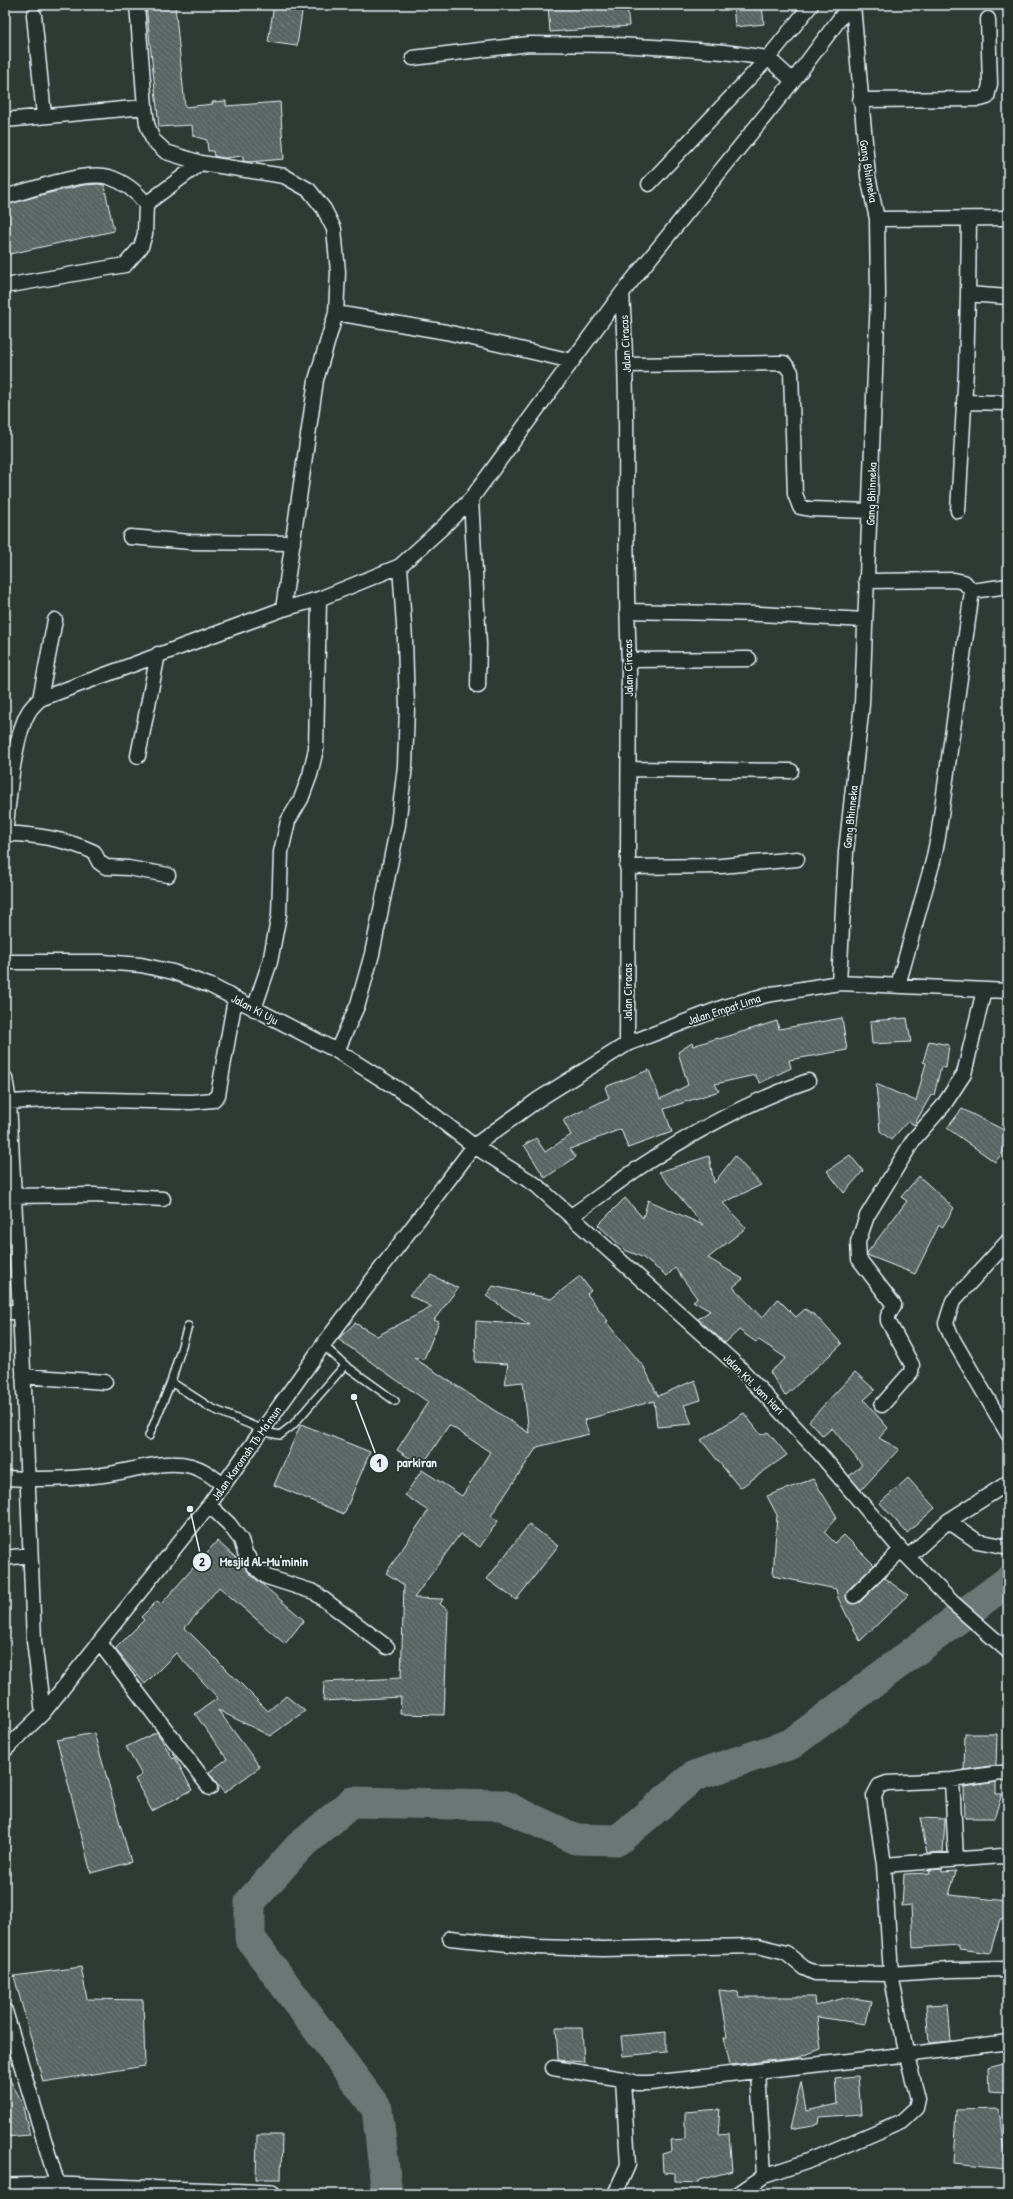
<svg xmlns="http://www.w3.org/2000/svg" width="1013" height="2199" font-family="'Patrick Hand',sans-serif">
<style>
.garden{fill:#45524e;stroke:#96a2a3}
.lines{fill:none;stroke-linecap:round;stroke-linejoin:round}
.river{stroke:#6b7775;stroke-width:31}
.building{fill:url(#building-back-hatch);stroke:#e8f1f8}
.service-casing{stroke:#e8f1f8;stroke-width:10}
.minor-casing{stroke:#e8f1f8;stroke-width:17}
.tertiary-casing{stroke:#e8f1f8;stroke-width:20}
.service{stroke:#26332d;stroke-width:7}
.minor{stroke:#26332d;stroke-width:14}
.tertiary{stroke:#26332d;stroke-width:17}
.labels{text-anchor:middle;dominant-baseline:central;stroke-width:3.5;stroke-linejoin:round;paint-order:stroke}
.street-label{font-size:12px;fill:#e8f1f8;stroke:#26332d}
.leader{fill:none;stroke:#e8f1f8;stroke-width:1.5}
.callout-dot{fill:#e8f1f8;stroke:#26332d;stroke-width:1.5}
.mark-label{font-size:12px;text-anchor:middle;font-weight:bold;fill:#111}
.callout-label{font-size:13px;text-anchor:middle;font-weight:bold;fill:#e8f1f8;stroke:#26332d;stroke-width:3.5;stroke-linejoin:round;paint-order:stroke}
</style>
<defs>
<pattern id="building-back-hatch" width="6" height="6" patternUnits="userSpaceOnUse"><rect width="6" height="6" fill="#596563"/><path d="M-1 5l2 2M0 0l6 6M5-1l2 2" fill="none" stroke="#717c7a"/></pattern>
</defs>
<rect width="100%" height="100%" fill="#2e3b35"/>
<filter id="ink" filterUnits="userSpaceOnUse"><feTurbulence type="fractalNoise" baseFrequency=".025" numOctaves="2"/><feDisplacementMap in="SourceGraphic" scale="8" xChannelSelector="R" yChannelSelector="G"/><feConvolveMatrix kernelMatrix="1 2 1 2 8 2 1 2 1" color-interpolation-filters="sRGB"/></filter>
<g filter="url(#ink)">
<path class="garden" d="M221,5H261V8L221,10Z"/>
<g class="lines">
<path class="river" d="M387,2194L377,2109L250,1938V1902L298,1848L352,1802L502,1805L575,1839L618,1840L694,1776L791,1744L1008,1581"/>
</g>
<path class="building" d="M146,5H175L185,107L213,104L212,102L226,101V106L280,102L284,159L249,162L243,161V156L224,158L214,156L213,151H208L207,140L193,136L192,125L159,127Z
M274,5H303L297,46L268,42Z
M548,5H627L629,26L550,32Z
M733,5H762L764,24L735,27Z
M98,184L104,185L114,231L5,255V205L45,194L84,185Z
M842,1018L847,1050L789,1060L791,1068L760,1083L755,1075L715,1084L719,1091L664,1109L672,1132L628,1148L621,1129L570,1149L576,1157L545,1178L524,1145L536,1138L545,1152L571,1135L563,1120L609,1098L605,1087L649,1070L660,1099L688,1085L678,1052L692,1043L693,1046L718,1038L719,1039L777,1021L779,1029Z
M907,1018L911,1042L872,1044L870,1021Z
M929,1041L949,1045L946,1068L941,1067L934,1095H931L914,1125L908,1121L891,1140L880,1131L876,1084L916,1101L926,1063L923,1062Z
M962,1109L1008,1132V1146L995,1162L947,1128Z
M850,1155L863,1171L844,1193L827,1171Z
M709,1156L714,1183L735,1156L761,1185L723,1203L746,1228L708,1258L743,1279L733,1287L762,1318L778,1299L796,1317L805,1309L816,1316L842,1344L785,1396L770,1372L786,1358L759,1340L756,1342L739,1330L725,1343L698,1319L710,1311L693,1301L697,1298L675,1268L667,1276L642,1257L625,1250L598,1225L625,1198L643,1218L648,1200L703,1225L659,1172Z
M919,1176L954,1208L942,1228L939,1225L915,1274L867,1255V1253L907,1201L901,1197Z
M431,1275L458,1288L434,1320L439,1322L424,1359L414,1358L529,1433L523,1382L504,1384L508,1364L475,1362L476,1321L530,1325L486,1296L493,1286L551,1299L580,1276L591,1291L587,1294L608,1321L606,1322L644,1367L658,1396L695,1380L701,1400L684,1405L692,1424L657,1427L654,1401L584,1420L589,1434L537,1447L491,1516L498,1521L480,1547L460,1534L414,1598L443,1599L440,1604L448,1610L444,1715L400,1714L401,1697L323,1701L324,1682L401,1678L404,1585L386,1573L428,1511L405,1495L422,1470L462,1496L490,1452L449,1425L422,1466L397,1450L428,1402L338,1339L355,1323L377,1336L432,1307L409,1295Z
M855,1372L875,1390L864,1400L888,1428L879,1438L899,1449L861,1490L849,1476L862,1465L832,1428L823,1436L809,1421Z
M744,1413L761,1435L768,1432L787,1455L740,1488L701,1440Z
M301,1424L370,1452L344,1514L274,1485Z
M908,1478L935,1508L907,1533L880,1503Z
M813,1479L837,1517L824,1532L835,1543L844,1535L874,1565L848,1590L846,1598L848,1602L852,1604L860,1602L884,1578L908,1595L860,1641L838,1598L836,1589L773,1576L777,1515L767,1496Z
M529,1524L558,1546L516,1600L487,1579Z
M217,1541L243,1564L250,1574L304,1620L285,1644L219,1587L185,1628L268,1711L286,1696L305,1711L270,1736L218,1710L260,1767L224,1793L209,1772L227,1759L195,1714L218,1698L176,1653L145,1684L115,1649L144,1620L141,1617L157,1601L161,1604Z
M157,1732L173,1759L175,1757L192,1790L152,1811L135,1779L142,1775L126,1747Z
M94,1733L131,1862L91,1873L57,1740Z
M965,1734H997L996,1765L964,1770Z
M996,1782V1794H1002L994,1818H965L964,1787Z
M920,1818L945,1819L943,1852L927,1853Z
M942,1869V1872L956,1871L949,1895L1008,1901V1919H1000L990,1953L959,1949V1945L913,1948L911,1905L902,1906L904,1874L930,1873L929,1870Z
M81,1967L87,1999L143,2000L145,2066L43,2082L14,1976Z
M719,1990L738,1992L739,1997H814L815,2006L848,1997L871,2001L866,2024L817,2017L821,2049L796,2058L730,2065L724,2038L727,2037Z
M948,2004L951,2041L929,2043L926,2005Z
M556,2028H582L584,2062L558,2060Z
M666,2032V2052L623,2056L621,2036Z
M1007,2063L1004,2092L989,2091L988,2068Z
M5,2071L21,2100L30,2135L5,2137Z
M858,2076L861,2114L820,2117L819,2124L790,2129L801,2082L806,2111L837,2104L835,2078Z
M720,2109L718,2134L729,2133L732,2171L699,2180L698,2183L675,2182V2173L663,2172L662,2154L672,2151L671,2140L685,2139V2112Z
M999,2109L1006,2168L953,2163L956,2110Z
M257,2135H282L281,2179H256Z"/>
<g class="lines">
<defs>
<path id="service" d="M188,1326L171,1382L211,1408L270,1433L280,1435L293,1425L345,1365L323,1345
M345,1365L395,1401
M149,1436L171,1382"/>
<path id="minor" d="M137,5L145,107L147,124L153,140L166,152L201,163L284,176L309,190L324,209L334,229L338,272L336,313L316,380L283,609
M34,15L44,116
M413,58L529,44L617,45L671,48L724,52L768,58L793,81
M860,100L980,99L987,97L990,84L988,19
M5,120L145,107
M649,184L768,58L811,5
M5,197C31,190 85,170 109,177C124,182 137,192 146,204
M877,219L1008,218
M969,219L968,294L1008,297
M5,286L125,265L141,247L145,234L146,204L201,163
M622,293C630,415 623,538 629,660L627,1044
M336,313L446,332L572,361
M627,365L784,363L791,372L795,494L800,507L810,509L870,511
M964,402L1008,403
M471,499L479,645L478,686
M958,511L966,370L968,294
M130,537L191,542L293,543
M866,581L954,580L964,582L972,591L938,837L933,861L898,985
M972,591L1008,586
M627,611L760,614L864,620
M629,660L749,659
M40,699L55,620
M138,756L158,654
M629,769L791,771
M5,833C36,835 66,839 94,852L99,862L106,867L128,868L168,875
M5,837C8,805 13,740 28,713C31,707 36,703 40,699L283,609L319,599L400,566L443,527L471,499L622,293L793,81L850,5
M627,867L721,866L797,859
M5,962H103L141,965L173,972L211,986L337,1051L412,1098L474,1146L536,1185L739,1367L820,1454L901,1550L952,1602L1008,1651
M839,983L846,852L862,704L878,295L877,219L868,176L853,5
M254,1009L270,962L279,915L281,852L288,821L301,799L310,775L316,749L319,599
M337,1051L358,1004L372,954L398,825L405,766L407,707L405,640L400,566
M5,1078L9,1102L24,1389L34,1641L43,1713
M9,1102L65,1099L191,1102L213,1100L218,1095L235,999
M6,1196L94,1195L163,1199
M571,1216C595,1200 619,1181 643,1165C695,1131 750,1101 808,1081
M1008,1241L953,1301L946,1323L951,1336L1008,1434
M5,1312H21
M23,1376L105,1382
M882,1405L911,1372L912,1365L888,1321V1316L894,1305L859,1259L858,1242L867,1216L914,1139L943,1106L964,1074L984,990
M5,1478C37,1480 71,1479 103,1475C131,1471 164,1459 191,1466C203,1469 213,1477 223,1485
M209,1505L229,1524L241,1540L245,1553L255,1567L267,1577L314,1592L387,1647
M948,1521L977,1541L1008,1547
M908,1557L948,1521L1008,1483
M5,1558L30,1555
M854,1596L901,1550
M100,1643L210,1788
M5,1750L43,1713L209,1505L323,1345L474,1146L539,1099L627,1044L724,1007L766,995L839,983L1008,991
M952,1780L956,1859
M884,1865L1002,1856L1008,1858
M450,1938L537,1947L602,1949L758,1946L786,1953L804,1968L815,1973L891,1974L950,1970L1008,1969
M5,2011L58,2186
M553,2068L623,2079L636,2083H650C769,2069 889,2058 1008,2042
M758,2071L764,2176
M615,2194L628,2165L623,2079
M738,2194L764,2176L806,2162L902,2121L916,2108L918,2099L907,2056L891,1974L884,1865L874,1796L879,1786L887,1783L952,1780L1008,1772"/>
<path id="tertiary" d="M5,2187L58,2186L272,2194"/>
</defs>
<use href="#service" class="service-casing"/>
<use href="#minor" class="minor-casing"/>
<use href="#tertiary" class="tertiary-casing"/>
<use href="#service" class="service"/>
<use href="#minor" class="minor"/>
<use href="#tertiary" class="tertiary"/>
</g>
</g>
<g class="labels">
<g class="street-label">
<text transform="translate(869 171) rotate(81)">Gang Bhinneka</text>
<text transform="translate(625 344) rotate(-93)">Jalan Ciracas</text>
<text transform="translate(871 494) rotate(-88)">Gang Bhinneka</text>
<text transform="translate(628 668) rotate(-91)">Jalan Ciracas</text>
<text transform="translate(850 817) rotate(-84)">Gang Bhinneka</text>
<text transform="translate(627 992) rotate(-90)">Jalan Ciracas</text>
<text transform="translate(255 1009) rotate(28)">Jalan Ki Uju</text>
<text transform="translate(724 1009) rotate(-18)">Jalan Empat Lima</text>
<text transform="translate(754 1384) rotate(45)">Jalan KH. Jam Hari</text>
<text transform="translate(246 1453) rotate(-55)">Jalan Karomah Tb Ma'mun</text>
</g>
</g>
<path class="leader" d="M354 1397L379 1463M190 1509L202 1562"/>
<g class="callout-dot">
<circle cx="354" cy="1397" r="4"/>
<circle cx="190" cy="1509" r="4"/>
<circle cx="379" cy="1463" r="10"/>
<circle cx="202" cy="1562" r="10"/>
</g>
<g class="mark-label">
<text x="379" y="1467">1</text>
<text x="202" y="1566">2</text>
</g>
<g class="callout-label">
<text x="417" y="1467">parkiran</text>
<text x="264" y="1566">Mesjid Al-Mu'minin</text>
</g>
<rect width="1013" height="2199" fill="none" stroke="#26332d" stroke-width="20"/>
<rect x="10" y="10" width="993" height="2179" fill="none" stroke="#e8f1f8" stroke-width="1.5" filter="url(#ink)"/>
</svg>
